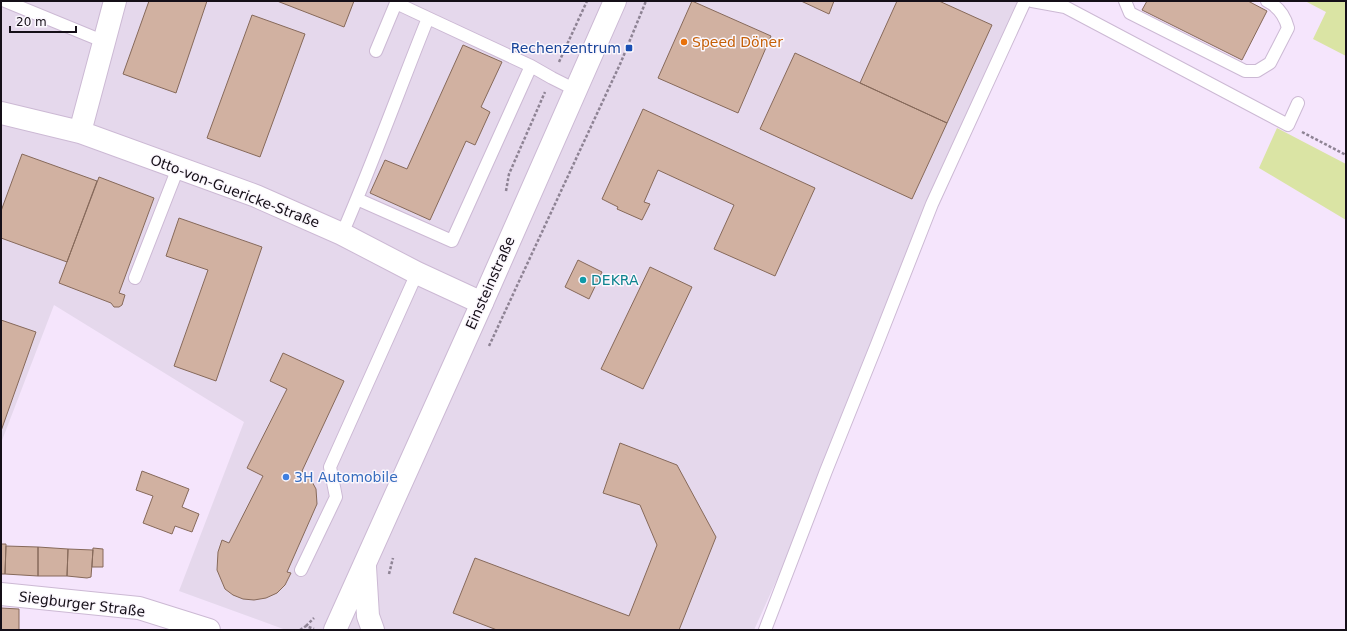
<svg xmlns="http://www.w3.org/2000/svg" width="1347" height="631" font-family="'DejaVu Sans',sans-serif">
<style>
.commercial{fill:#e5d8ec}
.green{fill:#dae4a4}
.building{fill:#d1b1a1;stroke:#86695a}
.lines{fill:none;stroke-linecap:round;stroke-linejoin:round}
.service-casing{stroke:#ccb9d4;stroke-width:14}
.minor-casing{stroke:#ccb9d4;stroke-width:24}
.tertiary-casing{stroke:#ccb9d4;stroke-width:24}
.path{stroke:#8e8394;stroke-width:2.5;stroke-dasharray:3 2;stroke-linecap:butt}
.service{stroke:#fff;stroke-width:12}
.minor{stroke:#fff;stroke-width:22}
.tertiary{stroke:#fff;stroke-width:22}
.food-dot{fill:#e8710a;stroke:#fbf7fd;stroke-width:1.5}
.transit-dot{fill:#1a4fb4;stroke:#fbf7fd;stroke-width:1.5}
.culture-dot{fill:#0f9aa8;stroke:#fbf7fd;stroke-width:1.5}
.shop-dot{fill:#3f7fe0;stroke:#fbf7fd;stroke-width:1.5}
.labels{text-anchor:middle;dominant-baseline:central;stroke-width:3;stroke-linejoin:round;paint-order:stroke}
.food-label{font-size:14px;fill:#c56008;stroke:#fbf7fd;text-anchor:start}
.transit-label{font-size:14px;fill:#164399;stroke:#fbf7fd;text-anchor:end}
.street-label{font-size:14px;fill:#150f18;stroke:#fbf7fd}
.culture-label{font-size:14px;fill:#0d838f;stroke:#fbf7fd;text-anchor:start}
.shop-label{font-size:14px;fill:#366cbe;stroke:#fbf7fd;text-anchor:start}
</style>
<rect width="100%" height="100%" fill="#f5e5fc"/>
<path class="commercial" d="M1,1H1025L932,204L826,471L754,630H286L179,591L244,422L54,305L1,443Z"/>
<path class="green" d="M1305,1H1346V56L1313,39L1326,12Z
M1277,128L1346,164V220L1259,168Z"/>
<path class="building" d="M149,1H207L176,93L123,74Z
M277,1H354L344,27Z
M692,1L771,36L738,113L658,78Z
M801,1H834L829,14Z
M897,1H939L992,25L947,123L860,83Z
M1147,1H1248L1267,11L1242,60L1142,10Z
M252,15L305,34L260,157L207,138Z
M463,45L502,62L481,107L490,112L475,145L466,141L430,220L370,193L385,160L407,169Z
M795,53L947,123L912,199L760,129Z
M643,109L815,188L775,276L714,249L734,205L658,170L644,202L650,204L642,220L617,209L618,207L602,199Z
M22,154L97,181L67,262L1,238V211Z
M99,177L154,198L119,293L125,295L122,305L119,307H114L111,303L59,283Z
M179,218L262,247L216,381L174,366L208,270L166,256Z
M578,260L602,272L589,299L565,287Z
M650,267L692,287L643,389L601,369Z
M1,320L36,332L1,431Z
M283,353L344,381L302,471L310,478L316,489L317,504L287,572L291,573L285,585L277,593L266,598L254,600L243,599L233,595L225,589L217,570L218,552L222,540L229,543L263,476L247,468L287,389L270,381Z
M620,443L677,465L716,537L679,630H497L453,613L475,558L629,616L657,545L640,505L603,493Z
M142,471L189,489L182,507L199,514L192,532L175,526L172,534L143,523L153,496L136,490Z
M1,544H6L5,574H1Z
M6,546L38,547V576L5,574Z
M38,547L68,549L67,576H38Z
M93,548L103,549V567H92Z
M68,549L93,550L91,577L87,578L67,576Z
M1,608L19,609V630H1Z"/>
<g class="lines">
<defs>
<path id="service" d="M5,1L105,42
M1032,1L1065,7L1288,125L1298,103
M1125,1L1130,13L1245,71H1257L1270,63L1288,28C1285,16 1279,7 1267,1
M428,18L531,66L552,78L576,90
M357,199L452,241L531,66
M342,234C373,163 399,90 428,18L396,3L376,51
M135,278L178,168
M301,570L336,497L330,467L417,273
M765,630L826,471L877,344L932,204L1025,1"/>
<path id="minor" d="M1,113L80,132L256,196L342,234L417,273L482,303
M80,132L115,1"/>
<path id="tertiary" d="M365,567L368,616L373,630
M1,594L139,608L209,630
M335,630L482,303L615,1"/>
</defs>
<use href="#service" class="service-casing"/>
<use href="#minor" class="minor-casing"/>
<use href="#tertiary" class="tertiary-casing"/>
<path class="path" d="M559,62L587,1
M1302,132L1346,155
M506,191L509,174L545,92
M489,346L621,62L646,1
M389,574L393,558
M306,626L314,618
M300,630L306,626L314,629"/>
<use href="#service" class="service"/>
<use href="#minor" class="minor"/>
<use href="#tertiary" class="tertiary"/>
</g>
<circle class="food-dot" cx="684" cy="42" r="4"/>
<rect class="transit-dot" x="625" y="44" width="8" height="8" rx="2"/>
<circle class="culture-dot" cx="583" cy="280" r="4"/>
<circle class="shop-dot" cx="286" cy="477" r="4"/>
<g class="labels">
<g class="food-label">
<text x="692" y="42">Speed Döner</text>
</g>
<g class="transit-label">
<text x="621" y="48">Rechenzentrum</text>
</g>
<g class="street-label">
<text transform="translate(235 191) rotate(21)">Otto-von-Guericke-Straße</text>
<text transform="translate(490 283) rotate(-66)">Einsteinstraße</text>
<text transform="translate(82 604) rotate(7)">Siegburger Straße</text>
</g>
<g class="culture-label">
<text x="591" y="280">DEKRA</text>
</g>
<g class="shop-label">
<text x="294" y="477">3H Automobile</text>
</g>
</g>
<rect width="1347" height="631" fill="none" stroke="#150f18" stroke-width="4"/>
<path d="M10 26v6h66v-6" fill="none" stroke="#150f18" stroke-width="2"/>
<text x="16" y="26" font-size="12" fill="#150f18" stroke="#fbf7fd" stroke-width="3" paint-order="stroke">20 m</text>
</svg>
